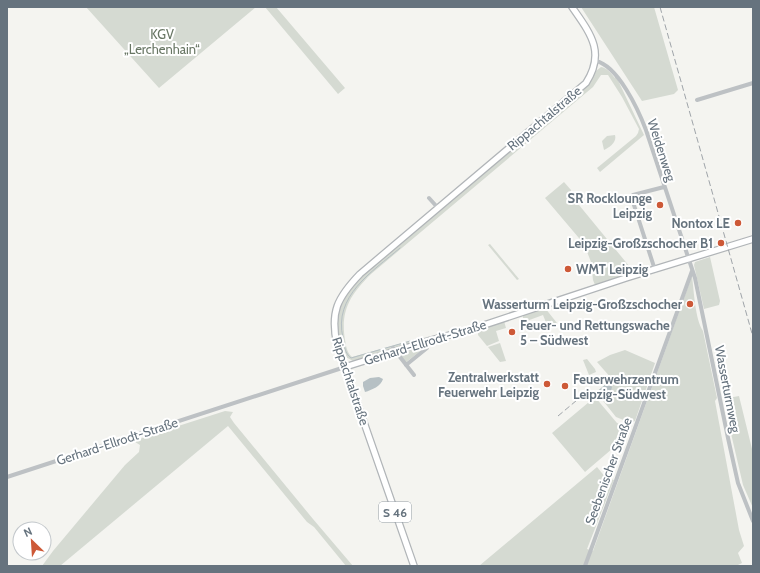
<svg xmlns="http://www.w3.org/2000/svg" width="760" height="573" font-family="Cabin,sans-serif">
<style>
.green{fill:#d5dad2}
.water{fill:#b6c0c4}
.lines{fill:none;stroke-linecap:round;stroke-linejoin:round}
.stream{stroke:#b6c0c4;stroke-width:1}
.major-casing{stroke:#b1b5b8;stroke-width:8}
.minor{stroke:#bdc1c4;stroke-width:4}
.major{stroke:#fff;stroke-width:5.5}
.rail{stroke:#9fa4a9;stroke-width:1;stroke-dasharray:6 3;stroke-linecap:butt}
.poi-dot{fill:#cd5937;stroke:#fff;stroke-width:1.5}
.labels{text-anchor:middle;dominant-baseline:central;stroke-width:4;stroke-linejoin:round;paint-order:stroke}
.shield{fill:#fff;stroke:#949da5;stroke-width:1}
.shield-label{font-size:12px;font-weight:bold;fill:#66737e}
.park-label{font-size:13px;fill:#687664;stroke:#fff}
.street-label{font-size:13px;fill:#66737e;stroke:#fff}
.poi-label{font-size:13px;font-weight:bold;fill:#66737e;stroke:#fff;text-anchor:end}
</style>
<rect width="100%" height="100%" fill="#f4f4f0"/>
<path class="green" d="M86,7H256L159,88Z
M265,7H276L345,88L338,94Z
M581,7H654L678,90L674,94L642,101Z
M601,67C607,68 611,73 615,78V74L644,135L600,172L597,168L636,136L638,133L639,129L622,97L608,75H601L593,87L371,274C351,294 340,310 345,340C346,346 347,353 352,357L424,337L425,340L388,352L353,361L344,356C337,338 332,317 343,299C347,292 353,285 357,279L587,85L596,71Z
M615,135C617,142 610,147 604,150L602,141L607,136Z
M564,182L571,190L570,194L634,272L595,285L593,280L591,262L584,244L545,198Z
M490,244L519,279L517,280L488,245Z
M710,257L720,301L719,305L704,309L694,265L695,262Z
M692,276C694,291 695,319 703,331L717,398L715,401L739,530L744,546L738,553L742,563L736,566H479L597,467L606,478L614,480L587,549L593,551Z
M545,308L557,323L556,326L553,327L552,324H550L551,327L549,330L543,315L524,322L523,318V315Z
M504,321L506,328L496,331L499,341L487,346L478,335V330Z
M500,343L506,361L500,362L488,347Z
M422,347L423,349L405,363L398,355Z
M625,350L655,363L635,421L631,423L616,417L596,392L610,381L609,379L611,378L597,362L610,355Z
M587,359L595,369L596,372L589,375L583,360Z
M739,396L753,453V508L743,485L723,399Z
M595,397L617,423L627,426L629,430L626,437L585,472L552,433Z
M225,411L233,412L230,417L234,423L313,519L353,566H346L314,527L307,522L228,426L60,566H42L53,551L125,465L139,452L140,445L135,442L144,437Z"/>
<path class="water" d="M379,377L383,379C381,386 372,390 365,392L363,386V382L370,378Z
M608,382L612,387L608,401L599,390Z"/>
<g class="lines">
<path class="stream" d="M400,248C372,272 333,296 343,338C344,345 345,354 351,358L417,339"/>
<defs>
<path id="major" d="M345,367L431,340L472,329L626,278L753,239
M414,566L337,345C330,312 337,298 360,274L586,83C606,52 590,33 572,7"/>
</defs>
<use href="#major" class="major-casing"/>
<path class="minor" d="M596,61C618,66 638,109 646,130L695,278L728,438L738,483L753,521
M697,100L753,83
M429,198L438,208
M655,270L632,199L633,195L664,187
M393,348L414,375
M406,365L427,348L425,342
M7,477L345,367
M585,566L692,271"/>
<use href="#major" class="major"/>
<path class="rail" d="M660,7L753,337
M558,416L589,390"/>
</g>
<g class="poi-dot">
<circle cx="660" cy="205" r="4"/>
<circle cx="738" cy="223" r="4"/>
<circle cx="721" cy="243" r="4"/>
<circle cx="568" cy="269" r="4"/>
<circle cx="690" cy="304" r="4"/>
<circle cx="512" cy="332" r="4"/>
<circle cx="547" cy="384" r="4"/>
<circle cx="565" cy="386" r="4"/>
</g>
<g class="labels">
<rect class="shield" x="379" y="502" width="32" height="20" rx="3"/>
<g class="shield-label">
<text x="395" y="512">S 46</text>
</g>
<g class="park-label">
<text x="162" y="34">KGV<tspan x="162" dy="15">„Lerchenhain“</tspan></text>
</g>
<g class="street-label">
<text transform="translate(544 118) rotate(-40)">Rippachtalstraße</text>
<text transform="translate(662 150) rotate(72)">Weidenweg</text>
<text transform="translate(425 342) rotate(-17)">Gerhard-Ellrodt-Straße</text>
<text transform="translate(351 381) rotate(72)">Rippachtalstraße</text>
<text transform="translate(728 389) rotate(79)">Wasserturmweg</text>
<text transform="translate(117 441) rotate(-18)">Gerhard-Ellrodt-Straße</text>
<text transform="translate(608 471) rotate(-70)">Seebenischer Straße</text>
</g>
<g class="poi-label">
<text x="652" y="198">SR Rocklounge<tspan x="652" dy="15">Leipzig</tspan></text>
<text x="730" y="223">Nontox LE</text>
<text x="713" y="243">Leipzig-Großzschocher B1</text>
<text x="576" y="269" text-anchor="start">WMT Leipzig</text>
<text x="682" y="304">Wasserturm Leipzig-Großzschocher</text>
<text x="520" y="325" text-anchor="start">Feuer- und Rettungswache<tspan x="520" dy="15">5 – Südwest</tspan></text>
<text x="539" y="377">Zentralwerkstatt<tspan x="539" dy="15">Feuerwehr Leipzig</tspan></text>
<text x="573" y="379" text-anchor="start">Feuerwehrzentrum<tspan x="573" dy="15">Leipzig-Südwest</tspan></text>
</g>
</g>
<rect width="760" height="573" fill="none" stroke="#66737e" stroke-width="16"/>
<g transform="translate(32 541) rotate(335)"><circle r="19" fill="#ffffff" stroke="#c2c7cb"/>
<path d="M0-3L7 15L0 10L-7 15Z" fill="#cd5937"/>
<text y="-6" font-size="11" font-weight="bold" text-anchor="middle" fill="#66737e">N</text>
</g>
</svg>
